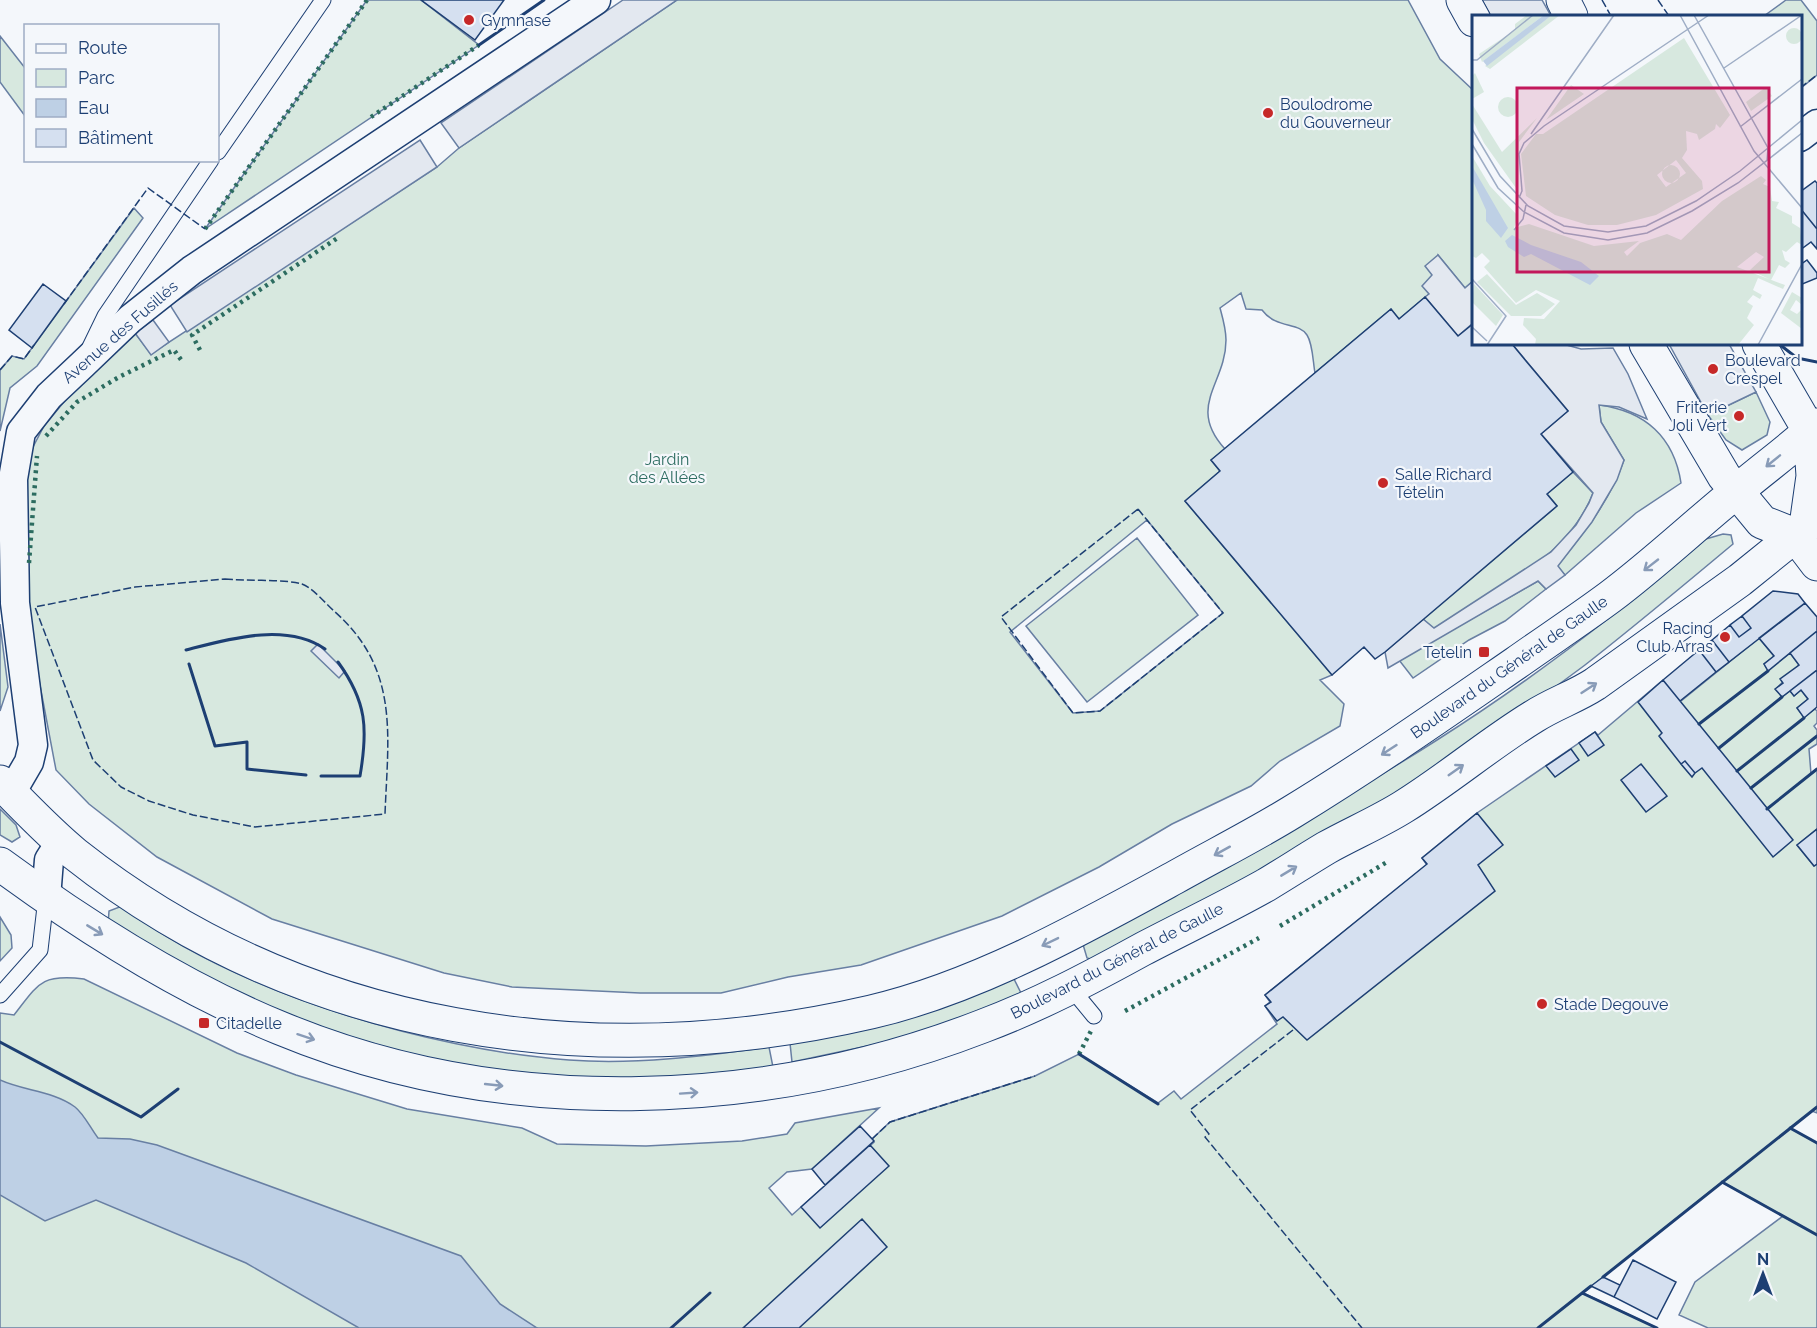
<svg xmlns="http://www.w3.org/2000/svg" width="1817" height="1328" font-family="Raleway,sans-serif">
<style>
.green{fill:#d7e8df;stroke:#687fa3;stroke-width:1.5;fill-rule:evenodd}
.parking{fill:#e3e8f0;stroke:#687fa3;stroke-width:1.5}
.water{fill:#bed0e5;stroke:#687fa3;stroke-width:1.5}
.building{fill:#d5e0f0;stroke:#1d3f73;stroke-width:1.5}
.lines{fill:none;stroke-linecap:round;stroke-linejoin:round}
.lane-casing{stroke:#1d3f73;stroke-width:17}
.street-casing{stroke:#1d3f73;stroke-width:31}
.secondary-casing{stroke:#1d3f73;stroke-width:35}
.lane{stroke:#f4f7fb;stroke-width:15}
.street{stroke:#f4f7fb;stroke-width:28}
.secondary{stroke:#f4f7fb;stroke-width:33}
.hedge{stroke:#2c6c60;stroke-width:4.5;stroke-dasharray:3 4.5;stroke-linecap:butt}
.fence{stroke:#1d3f73;stroke-width:1.5;stroke-dasharray:8 3;stroke-linecap:butt}
.wall{stroke:#1d3f73;stroke-width:3}
.oneway{stroke:#889bb7}
.poi-dot{fill:#c62828;stroke:#f4f7fb;stroke-width:2}
.labels{text-anchor:middle;dominant-baseline:central;stroke-width:4.5;stroke-linejoin:round;paint-order:stroke}
.poi-label{font-size:16px;fill:#1d3f73;stroke:#f4f7fb;text-anchor:start}
.street-label{font-size:16px;fill:#1d3f73;stroke:#f4f7fb}
.park-label{font-size:16px;fill:#2c6c60;stroke:#f4f7fb}
.inset-road{fill:none;stroke:#9eadc5;stroke-width:1.5}
.view{fill:#c2185b;fill-opacity:0.15;stroke:#c2185b;stroke-width:3}
.inset-edge{fill:none;stroke:#1d3f73;stroke-width:3}
</style>
<rect width="100%" height="100%" fill="#f4f7fb"/>
<path class="green" d="M367,0H421L479,45L205,229Z
M677,0H1408L1440,59L1473,90V281L1465,288L1438,255L1429,294L1399,319L1391,309L1315,373C1313,363 1313,344 1307,335C1299,322 1276,329 1262,310L1246,309L1241,293L1220,308C1223,319 1226,329 1226,340C1226,384 1186,406 1225,449L1211,460L1220,471L1185,501L1332,675L1320,680L1344,704L1340,726L1280,761L1251,786L1172,824L1099,867L1002,916L861,965L788,977L721,993H640L512,987L444,973L272,919L157,857L89,804L56,770L39,680L19,595L24,476L33,447L44,426L73,391L135,333L151,354L437,167L459,148ZM1147,520L1223,613L1100,711L1073,713L1010,632Z
M1786,0H1801L1817,21V75L1801,88L1800,16H1764Z
M0,36L25,68V116L0,82Z
M134,208L143,218L37,366L10,388L0,431V370L12,356L24,359Z
M1756,392L1770,422L1767,435L1742,450L1726,440L1708,415Z
M1599,405C1645,411 1674,437 1681,483L1636,513L1565,575L1557,566C1584,533 1610,501 1624,460L1601,422Z
M1573,472L1593,493C1568,559 1490,594 1434,629L1423,619L1557,506L1547,494Z
M1723,534L1731,535L1733,544C1684,585 1635,626 1585,665C1433,780 1263,872 1094,960L1087,958L1082,941C1201,875 1323,813 1437,740C1532,680 1621,611 1706,539Z
M1137,538L1198,615L1087,702L1026,626Z
M1538,581L1546,589L1505,621L1469,640L1413,678L1399,660Z
M0,624L8,687L0,711Z
M1759,638L1774,656L1764,664L1768,670L1790,653L1799,665L1776,689L1782,697L1790,691L1794,696L1801,690L1808,699L1797,708L1804,717L1815,709L1817,711V723L1814,726L1817,730V744L1809,749L1811,774L1817,769V829L1797,845L1814,866L1817,864V1113L1812,1111L1790,1128L1817,1143V1328H1708L1679,1315L1695,1282L1783,1216L1722,1182L1583,1293L1657,1328H0V1013L14,1015C39,983 41,974 84,979L237,1053L296,1075L407,1109L522,1128L557,1144L646,1146L742,1141L787,1134L795,1123L879,1108L812,1169L787,1172L769,1188L792,1215L874,1142L872,1139L890,1122L1035,1076L1079,1054L1158,1103L1174,1091L1181,1099L1277,1024L1265,1006L1270,1002L1265,995L1427,865L1422,858L1477,813L1595,732L1598,735L1663,680L1681,701Z
M0,809L16,825L20,837L12,842L0,835Z
M122,906C233,992 430,1050 569,1060C636,1065 704,1056 769,1047L773,1067C739,1071 703,1078 669,1080C549,1084 415,1065 303,1021C236,995 172,959 108,925L109,911Z
M0,917L11,935L12,948L0,961Z
M1013,977L1022,995L919,1035L792,1062L790,1043Z"/>
<path class="parking" d="M623,0H677L459,148L441,123Z
M1482,0H1542L1551,16H1491Z
M420,140L437,167L187,332L170,305Z
M1438,255L1465,288L1473,281V323L1458,336L1425,297L1429,294L1422,286L1432,275L1425,266Z
M153,320L169,342L151,355L135,333Z
M1512,344H1563L1581,349L1613,348L1628,374L1647,419L1619,407L1599,405L1601,422L1624,460L1617,480L1592,522L1558,566L1565,575L1546,589L1538,581L1388,668L1385,652L1423,619L1434,628L1551,552L1576,525L1589,503L1593,493L1541,434L1568,411Z
M1669,344H1729L1756,392L1708,415Z
M318,644L345,671L339,678L311,651Z"/>
<path class="water" d="M0,1080C24,1091 53,1091 75,1107C84,1114 91,1129 98,1138L130,1139L157,1145L461,1256L500,1304L537,1328H359L246,1263L96,1200L45,1221L0,1195Z"/>
<path class="building" d="M421,0H504L475,40Z
M1815,181L1817,183V229L1800,208V192Z
M1800,208L1817,229V249L1811,242L1800,250Z
M1807,260L1817,273V278L1800,285V265Z
M43,284L66,301L32,348L9,330Z
M1425,297L1458,336L1474,323V344H1512L1526,361L1568,411L1541,434L1573,472L1547,494L1557,506L1385,652L1375,659L1364,647L1332,675L1185,501L1220,471L1211,460L1391,309L1399,319Z
M1773,591L1798,594L1805,603L1729,662L1712,640L1730,625L1739,637L1751,628L1742,616Z
M1805,603L1817,617V631L1768,671L1764,664L1774,656L1759,638Z
M1742,616L1751,628L1739,637L1730,625Z
M1817,631V670L1782,697L1775,689L1783,683L1780,679L1799,665L1790,653Z
M1712,640L1729,662L1716,672L1699,650Z
M1699,650L1716,672L1680,701L1663,680Z
M1817,670V707L1804,718L1797,708L1808,699L1801,690L1794,696L1790,691Z
M1663,680L1793,840L1773,857L1702,768L1695,773L1685,761L1681,764L1659,736L1662,733L1638,702Z
M1595,732L1604,745L1588,756L1579,743Z
M1571,749L1579,760L1555,777L1546,766Z
M1685,761L1695,773L1692,777L1681,764Z
M1641,764L1667,796L1646,812L1621,780Z
M1477,813L1503,845L1478,865L1495,891L1307,1040L1283,1017L1277,1021L1265,1006L1271,1002L1265,995L1427,864L1422,858Z
M1817,829V864L1814,866L1797,845Z
M860,1126L874,1141L825,1185L812,1169Z
M870,1145L889,1166L820,1228L801,1207Z
M862,1219L887,1247L799,1328H743Z
M1633,1260L1676,1282L1657,1319L1614,1297Z
M1603,1277L1620,1285L1614,1297L1591,1286Z"/>
<g class="lines">
<defs>
<path id="lane" d="M218,152L323,0
M90,347L105,316L211,160
M1071,988L1094,1016
M0,995L40,950L46,898"/>
<path id="street" d="M1800,137L1817,124
M11,793L29,762L33,745L15,603L13,479L21,432L49,396L83,364L130,319L192,270L596,0
M46,898L49,860L61,841"/>
<path id="secondary" d="M1463,0L1474,20
M1563,0L1571,16
M1646,344L1724,476L1762,522L1795,535
M1759,344L1810,432L1813,476L1806,526
M1795,535L1817,564
M0,782C24,806 48,832 75,854C303,1034 593,1076 871,1012C975,988 1081,929 1174,878C1213,856 1253,836 1292,812C1369,765 1442,714 1516,663C1547,641 1579,620 1610,597C1654,564 1694,526 1737,491C1763,469 1792,448 1817,425
M0,864C87,928 180,987 280,1028C502,1120 761,1112 983,1026C1039,1005 1090,978 1141,950C1183,928 1225,908 1266,885C1286,873 1306,860 1326,848C1351,834 1379,822 1403,807C1448,779 1489,744 1533,717C1553,704 1575,697 1595,684L1740,580L1817,518"/>
</defs>
<use href="#lane" class="lane-casing"/>
<use href="#street" class="street-casing"/>
<use href="#secondary" class="secondary-casing"/>
<use href="#lane" class="lane"/>
<use href="#street" class="street"/>
<use href="#secondary" class="secondary"/>
<path class="hedge" d="M371,117L479,45
M205,229L367,0
M200,350L192,335L339,237
M46,436L77,402L119,377L174,350L182,361
M29,563L37,456
M1280,926L1387,862
M1125,1011L1259,938
M1079,1054L1091,1031"/>
<path class="fence" d="M1602,0L1611,16
M1658,0L1669,16
M1800,88L1817,75
M64,304L148,188L205,229
M0,370L12,356L24,359L34,345
M1138,509L1223,613L1100,711L1073,713L1001,617Z
M225,579C245,581 285,579 302,584C313,588 325,603 334,611C400,669 388,735 385,814L255,827L193,815L149,801L121,787L93,760L35,607L135,587Z
M1293,1030L1190,1110L1209,1134L1205,1137L1362,1328
M872,1139L890,1122L1035,1076"/>
<path class="wall" d="M479,45L544,0
M1779,344L1797,358L1817,362
M186,650C229,639 286,622 325,649
M189,664L215,746L247,742V769L306,775
M1699,724L1768,671
M1719,748L1782,697
M1737,771L1804,718
M321,776H360C368,729 367,702 338,662
M1751,788L1817,736
M1767,809L1817,769
M0,1042L141,1117L178,1089
M1079,1054L1158,1104
M1790,1128L1817,1143
M1722,1182L1817,1235
M1603,1277L1817,1107
M1582,1293L1657,1328
M671,1328L710,1293
M1538,1328L1591,1286"/>
</g>
<defs><path id="oneway-shaft" d="M-6 0H5M1.5-3L5.5 0L1.5 3" fill="none" stroke-width="1.6" stroke-linecap="round" stroke-linejoin="round" transform="scale(1.5)"/></defs>
<g class="oneway">
<use href="#oneway-shaft" transform="translate(1773 461) rotate(141)"/>
<use href="#oneway-shaft" transform="translate(1651 565) rotate(142)"/>
<use href="#oneway-shaft" transform="translate(1589 688) rotate(-33)"/>
<use href="#oneway-shaft" transform="translate(1389 750) rotate(147)"/>
<use href="#oneway-shaft" transform="translate(1456 770) rotate(-35)"/>
<use href="#oneway-shaft" transform="translate(1222 851) rotate(151)"/>
<use href="#oneway-shaft" transform="translate(1289 871) rotate(-31)"/>
<use href="#oneway-shaft" transform="translate(95 930) rotate(31)"/>
<use href="#oneway-shaft" transform="translate(1050 942) rotate(154)"/>
<use href="#oneway-shaft" transform="translate(306 1037) rotate(18)"/>
<use href="#oneway-shaft" transform="translate(494 1085) rotate(6)"/>
<use href="#oneway-shaft" transform="translate(689 1093) rotate(-4)"/>
</g>
<g class="poi-dot">
<circle cx="469" cy="20" r="6"/>
<circle cx="1268" cy="113" r="6"/>
<circle cx="1713" cy="369" r="6"/>
<circle cx="1739" cy="416" r="6"/>
<circle cx="1383" cy="483" r="6"/>
<circle cx="1725" cy="637" r="6"/>
<rect x="1478" y="646" width="12" height="12" rx="3"/>
<circle cx="1542" cy="1004" r="6"/>
<rect x="198" y="1017" width="12" height="12" rx="3"/>
</g>
<g class="labels">
<g class="poi-label">
<text x="481" y="20">Gymnase</text>
<text x="1280" y="104">Boulodrome<tspan x="1280" dy="18">du Gouverneur</tspan></text>
<text x="1725" y="360">Boulevard<tspan x="1725" dy="18">Crespel</tspan></text>
<text x="1727" y="407" text-anchor="end">Friterie<tspan x="1727" dy="18">Joli Vert</tspan></text>
<text x="1395" y="474">Salle Richard<tspan x="1395" dy="18">Tételin</tspan></text>
<text x="1713" y="628" text-anchor="end">Racing<tspan x="1713" dy="18">Club Arras</tspan></text>
<text x="1472" y="652" text-anchor="end">Tetelin</text>
<text x="1554" y="1004">Stade Degouve</text>
<text x="216" y="1023">Citadelle</text>
</g>
<g class="street-label">
<text transform="translate(120 332) rotate(-41)">Avenue des Fusillés</text>
<text transform="translate(1509 667) rotate(-35)">Boulevard du Général de Gaulle</text>
<text transform="translate(1117 961) rotate(-27)">Boulevard du Général de Gaulle</text>
</g>
<g class="park-label">
<text x="667" y="459">Jardin<tspan x="667" dy="18">des Allées</tspan></text>
</g>
</g>
<g transform="translate(1472 15)">
<rect width="330" height="330" fill="#f4f7fb"/>
<path d="M55,0H72L10,47L7,39L43,15V9ZM80,0H88L18,54L13,51ZM314 21a8 8 0 1 1 16 0a8 8 0 1 1-16 0ZM212,23L258,100L248,113L244,109L243,114L227,125L225,119L214,116L215,135L210,143L230,166L231,174L184,200L145,210H116L83,200L54,181L49,139L64,119H71ZM204,145L214,158L194,172L185,160ZM3,58L12,77L0,84V61ZM99,70L112,79L74,105ZM294,72L300,81L279,96L274,87ZM26 92a10 10 0 1 1 20 0a10 10 0 1 1-20 0ZM0,89L30,137L65,103L47,127L44,173L12,128L0,104ZM0,141L18,171L46,201L42,213L57,209L122,231L167,226L152,237L155,241L168,228L195,219L209,225L250,186L289,161L294,165L291,169L298,172L300,186L307,187L304,193L320,201V208L328,213L330,230L325,227L314,237L310,235L313,245L318,248L313,253L307,250L299,265L278,255L292,242L284,237L265,252L313,270L311,274L286,263L281,275L290,280L288,284L281,280L275,287L281,291L275,303L282,310L266,330H63L64,324L51,310L52,303L72,304L88,286L64,275L44,288L12,252L18,246L10,238L4,243L0,241ZM190 159a9 9 0 1 1 18 0a9 9 0 1 1-18 0ZM15,259L44,290L65,278L83,289L69,301H39L5,267ZM2,269L31,300L24,311L0,287ZM320,277L330,283V290L324,285L318,295L325,299L330,294V321V314L309,298Z" fill="#d7e8df" fill-rule="evenodd"/>
<path d="M72,0H80L15,51L11,46ZM0,151L36,213L29,223L14,206V195L0,164ZM40,220L59,230L109,247L127,261L118,270L59,239L52,242L36,232L33,226Z" fill="#bed0e5"/>
<path class="inset-road" d="M208,0L282,136L330,193M222,0L296,133L295,146M0,45H5L61,0M252,53L330,0M268,112L330,64M0,114L28,161L56,191L92,211L136,217L174,211L224,186L268,156L330,105M59,119L142,0M0,129L26,173L52,197L92,218L136,225L175,218L220,196L266,168L330,118M47,183L50,176L47,139L52,128L72,111L237,0M42,215L51,204L54,190M0,264L34,301L15,330M0,312L15,326M286,330L330,249"/>
<path class="view" d="M45,73H297V257H45Z"/>
<rect width="330" height="330" class="inset-edge"/>
</g>
<rect x="24" y="24" width="195" height="138" fill="#f4f7fb" stroke="#9eadc5" stroke-width="1.5"/>
<rect x="36" y="44" width="30" height="9" fill="#f4f7fb" stroke="#9eadc5" stroke-width="1.5"/>
<text x="78" y="54" font-size="18" fill="#1d3f73">Route</text>
<rect x="36" y="69" width="30" height="18" fill="#d7e8df" stroke="#9eadc5" stroke-width="1.5"/>
<text x="78" y="84" font-size="18" fill="#1d3f73">Parc</text>
<rect x="36" y="99" width="30" height="18" fill="#bed0e5" stroke="#9eadc5" stroke-width="1.5"/>
<text x="78" y="114" font-size="18" fill="#1d3f73">Eau</text>
<rect x="36" y="129" width="30" height="18" fill="#d5e0f0" stroke="#9eadc5" stroke-width="1.5"/>
<text x="78" y="144" font-size="18" fill="#1d3f73">Bâtiment</text>
<g transform="translate(1763 1274)" stroke="#f4f7fb" stroke-width="4.5" paint-order="stroke">
<path d="M0-4.5L10 22L0 15L-10 22Z" fill="#1d3f73"/>
<text y="-9" font-size="16" font-weight="bold" text-anchor="middle" fill="#1d3f73">N</text>
</g>
</svg>
